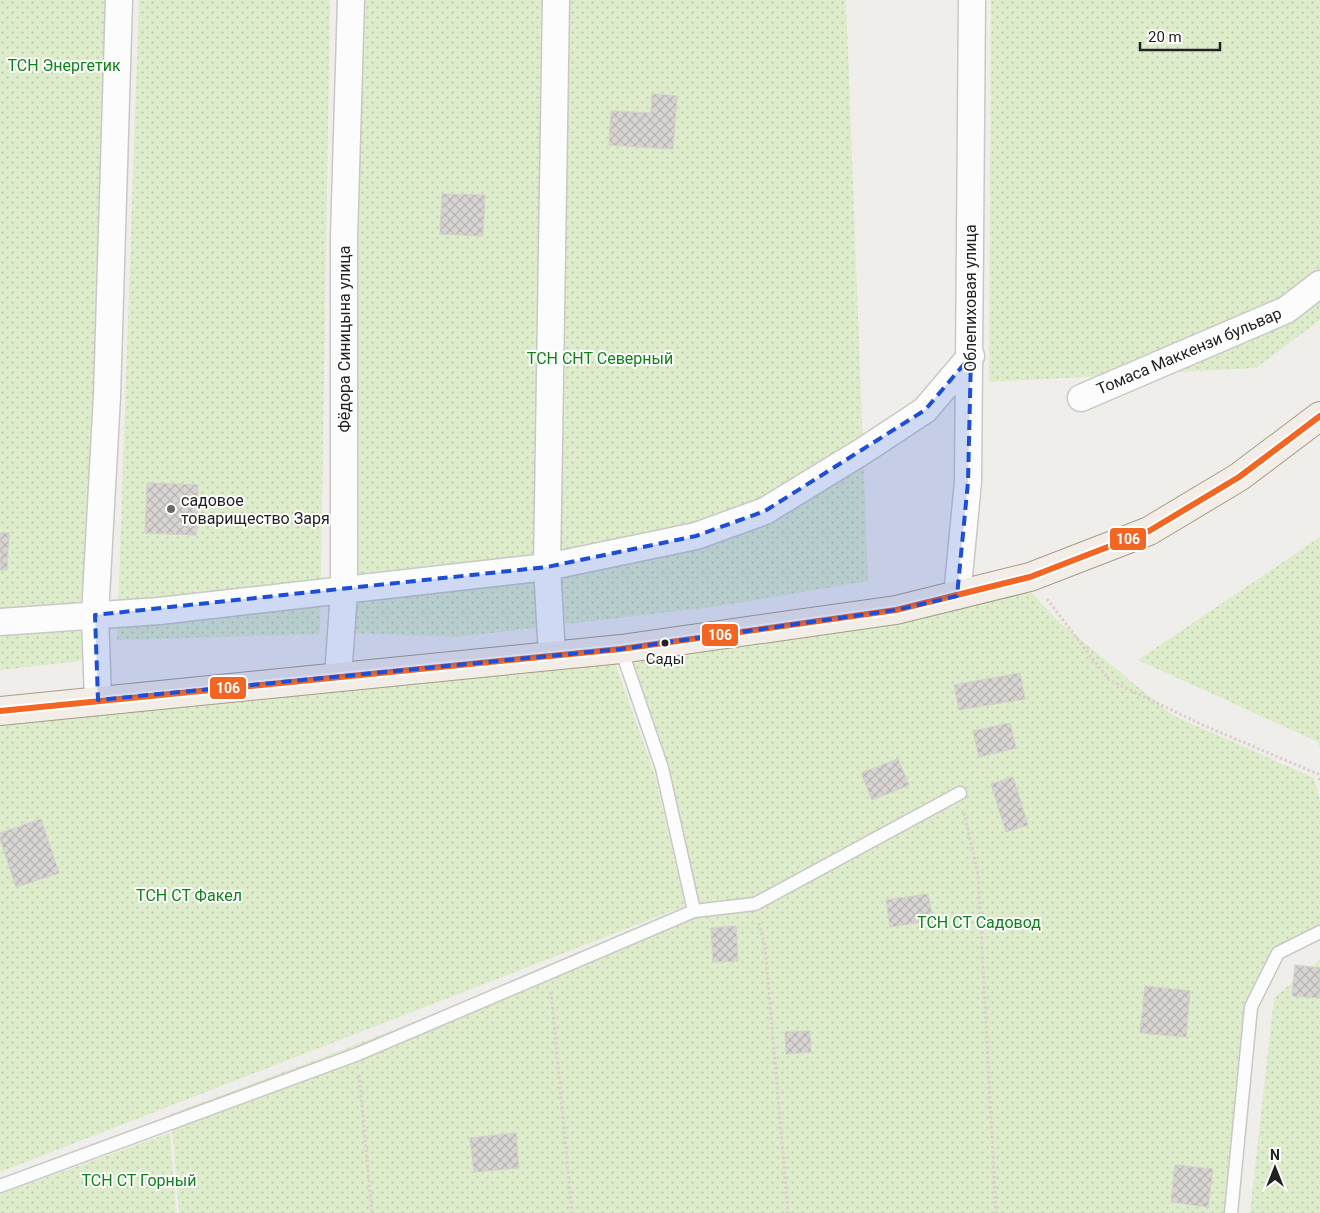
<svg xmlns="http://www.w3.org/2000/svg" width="1320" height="1213" font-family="Roboto,sans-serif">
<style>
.grass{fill:url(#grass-dots)}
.building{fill:url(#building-cross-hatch);stroke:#d3d0cc}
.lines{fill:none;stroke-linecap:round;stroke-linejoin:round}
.lane-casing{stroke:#c9c8c7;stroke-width:15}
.street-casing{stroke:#c9c8c7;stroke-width:29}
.primary-casing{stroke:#a79c86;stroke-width:30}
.path{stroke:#dccecd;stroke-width:3;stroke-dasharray:2.5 2.5;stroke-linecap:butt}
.lane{stroke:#fdfcfc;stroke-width:12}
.street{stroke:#fdfcfc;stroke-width:26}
.primary{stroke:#f3ede7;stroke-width:28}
.bus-1-casing{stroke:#fff;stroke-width:10}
.bus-1{stroke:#f26522;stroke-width:6}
.marked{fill:#1d4ed8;fill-opacity:0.2;stroke:#1d4ed8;stroke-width:4;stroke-dasharray:10 6;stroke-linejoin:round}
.poi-dot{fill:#6a6968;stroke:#fff;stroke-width:2}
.bus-dot{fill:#222;stroke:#fff;stroke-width:2}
.labels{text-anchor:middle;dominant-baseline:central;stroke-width:4;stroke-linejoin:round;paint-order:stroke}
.bus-label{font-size:15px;fill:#222;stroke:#fff}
.park-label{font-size:16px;fill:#0c8416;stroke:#fff}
.street-label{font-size:16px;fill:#222;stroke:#fff}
.poi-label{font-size:16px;fill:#222;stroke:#fff;text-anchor:start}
.line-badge{stroke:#fff;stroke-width:2}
.badge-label{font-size:14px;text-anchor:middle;font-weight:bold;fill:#fff}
</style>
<defs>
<pattern id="grass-dots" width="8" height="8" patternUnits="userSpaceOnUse" patternTransform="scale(1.25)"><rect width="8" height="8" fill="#ddeccb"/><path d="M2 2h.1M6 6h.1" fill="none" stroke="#bdcaae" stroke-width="1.8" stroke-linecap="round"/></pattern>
<pattern id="building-cross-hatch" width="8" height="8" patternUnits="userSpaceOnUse" patternTransform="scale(1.25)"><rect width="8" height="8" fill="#d7d4d2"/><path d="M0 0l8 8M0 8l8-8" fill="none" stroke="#b8b6b4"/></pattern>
</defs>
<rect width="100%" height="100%" fill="#f0eeeb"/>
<path class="grass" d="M0,0H130L109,658L0,670Z
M139,0H330L320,634L117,640Z
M350,0H846L868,581L719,606L457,637L330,632Z
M991,0H1320V320L1256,368L989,382Z
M1320,537V748L1318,742L1138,660Z
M1028,589L1058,621L1172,715L1314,778L1320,801V927L1272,951L1245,1015L1226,1213H179L171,1114C348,1048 527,982 698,901L668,767L630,657Z
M615,663L655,775L685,906L0,1172V724Z
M1320,959V1213H1250L1274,998Z
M170,1133L176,1213H0V1194Z"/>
<path class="building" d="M652,94L677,96L673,149L609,145L611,111L651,113Z
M442,194L485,195L483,236L440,234Z
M147,483L198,485L196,535L145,533Z
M0,533H9L7,570H0Z
M1020,673L1025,699L959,710L954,685Z
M1010,723L1016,748L979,757L973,731Z
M898,759L909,785L872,800L861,773Z
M1013,777L1028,825L1006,832L991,784Z
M41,819L59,873L16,887L0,839V833Z
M928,894L933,920L890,927L886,900Z
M736,926L738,961L713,962L711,928Z
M1295,965L1320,968V998L1292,996Z
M1145,986L1190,991L1186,1037L1140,1033Z
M810,1031L811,1052L786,1054L785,1032Z
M516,1133L519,1168L474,1172L470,1138Z
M1175,1165L1213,1169L1208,1207L1171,1202Z"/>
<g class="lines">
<defs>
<path id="lane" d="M621,649L662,768L694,911
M0,1186L358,1054L694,911L755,904L960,793
M1231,1213L1251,1007L1278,953L1320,932"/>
<path id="street" d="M1081,398L1286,310L1320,284
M957,596L968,482L972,0
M0,622L159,611L547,567L696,536L765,511L863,451L925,410L971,356
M552,656L547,567L556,0
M338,677L344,591V237L351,0
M98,700L95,615L107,396L119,0"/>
<path id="primary" d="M0,711L621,649L896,610L1030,577L1149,531L1239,477L1320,416"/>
</defs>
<use href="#lane" class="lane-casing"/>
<use href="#street" class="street-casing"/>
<use href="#primary" class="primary-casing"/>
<path class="path" d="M1047,599L1109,680L1205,726L1318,774L1320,782
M964,813L978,874L996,1213
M759,923L765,947L788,1213
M551,992L572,1213
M359,1075L372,1213"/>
<use href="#lane" class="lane"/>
<use href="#street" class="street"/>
<use href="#primary" class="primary"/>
<defs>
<path id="bus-1" d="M0,711L621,649L896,610L1030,577L1149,531L1239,477L1320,416"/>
</defs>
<use href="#bus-1" class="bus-1-casing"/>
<use href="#bus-1" class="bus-1"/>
</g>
<path class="marked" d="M971,356L968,482L957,596L896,610L621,649L98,700L95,615L547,567L696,536L765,511L925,410Z"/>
<circle class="poi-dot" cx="171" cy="509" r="5"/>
<circle class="bus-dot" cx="665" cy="643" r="4.5"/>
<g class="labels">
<g class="bus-label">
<text x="665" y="659">Сады</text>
</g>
<g class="park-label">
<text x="64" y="65">ТСН Энергетик</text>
<text x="600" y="358">ТСН СНТ Северный</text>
<text x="189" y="895">ТСН СТ Факел</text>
<text x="979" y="922">ТСН СТ Садовод</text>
<text x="139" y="1180">ТСН СТ Горный</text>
</g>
<g class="street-label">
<text transform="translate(970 298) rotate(-90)">Облепиховая улица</text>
<text transform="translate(344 339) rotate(-90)">Фёдора Синицына улица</text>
<text transform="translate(1189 351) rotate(-23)">Томаса Маккензи бульвар</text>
</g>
<g class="poi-label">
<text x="181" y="500">садовое<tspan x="181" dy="18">товарищество Заря</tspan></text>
</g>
</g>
<g class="line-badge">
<rect x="1109" y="527" width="38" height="24" rx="5" fill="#f26522"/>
<rect x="701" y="623" width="38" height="24" rx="5" fill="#f26522"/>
<rect x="209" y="676" width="38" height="24" rx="5" fill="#f26522"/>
</g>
<g class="badge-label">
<text x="1128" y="544">106</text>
<text x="720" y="640">106</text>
<text x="228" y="693">106</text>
</g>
<g transform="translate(1275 1168)" stroke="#ffffff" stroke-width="4" paint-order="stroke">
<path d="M0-4L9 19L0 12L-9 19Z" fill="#222222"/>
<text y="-8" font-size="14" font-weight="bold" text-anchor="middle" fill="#222222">N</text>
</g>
<path d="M1140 42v8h80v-8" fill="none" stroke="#222222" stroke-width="2.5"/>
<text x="1148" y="42" font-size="15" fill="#222222" stroke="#ffffff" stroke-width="4" paint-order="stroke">20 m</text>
</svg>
